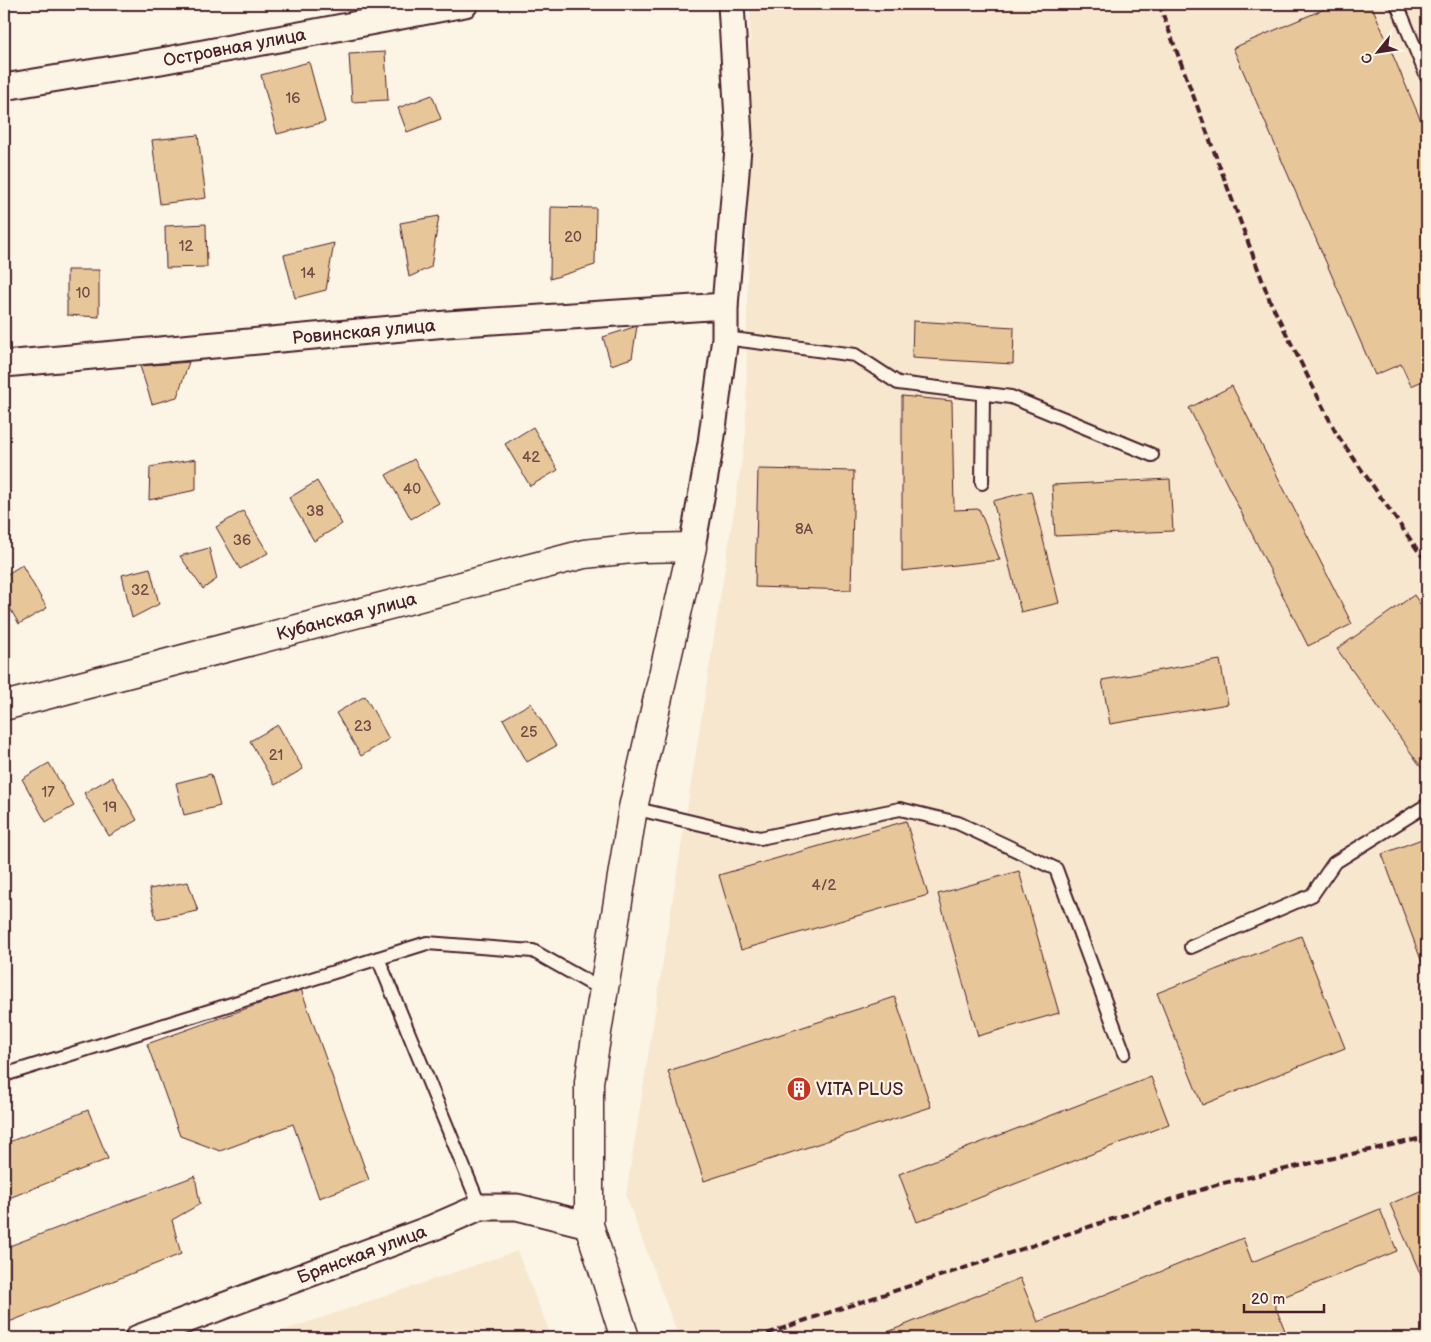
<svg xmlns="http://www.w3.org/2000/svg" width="1431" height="1342" font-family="'Balsamiq Sans',sans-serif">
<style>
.built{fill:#f6e7ce}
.building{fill:#e7c699;stroke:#4a1f2b}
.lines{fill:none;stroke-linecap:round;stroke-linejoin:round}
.service-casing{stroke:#4a1f2b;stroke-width:16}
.minor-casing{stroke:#4a1f2b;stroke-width:29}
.tertiary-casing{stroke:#4a1f2b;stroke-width:31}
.service{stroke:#fcf5e5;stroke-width:12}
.minor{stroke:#fcf5e5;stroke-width:25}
.tertiary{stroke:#fcf5e5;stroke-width:28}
.rail{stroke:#4a1f2b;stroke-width:4;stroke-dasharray:8 4;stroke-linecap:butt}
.labels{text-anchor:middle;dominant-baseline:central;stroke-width:4.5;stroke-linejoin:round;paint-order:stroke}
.number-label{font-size:15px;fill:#714946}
.street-label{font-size:18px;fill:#4a1f2b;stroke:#fcf5e5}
.poi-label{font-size:18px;fill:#4a1f2b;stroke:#fcf5e5;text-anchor:start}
</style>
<rect width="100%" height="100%" fill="#fcf5e5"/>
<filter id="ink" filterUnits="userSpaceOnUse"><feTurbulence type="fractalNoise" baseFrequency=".02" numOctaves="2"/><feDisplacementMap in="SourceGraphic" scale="10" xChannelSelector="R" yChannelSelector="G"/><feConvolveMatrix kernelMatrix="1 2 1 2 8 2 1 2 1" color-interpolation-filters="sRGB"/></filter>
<g filter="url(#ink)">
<path class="built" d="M750,4H1427V1338H679L626,1196L746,434Z
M517,1251L552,1338H262Z"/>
<path class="building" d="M1336,4H1371L1427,135V379L1411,386L1401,364L1375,375L1233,48Z
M385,52L388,100L352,102L349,54Z
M309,62L325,122L277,134L261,75Z
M432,95L441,119L407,132L398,108Z
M198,135L206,198L160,204L152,140Z
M551,207L596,208L595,265L550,279Z
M439,216L431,267L409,277L400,223Z
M206,224L207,267L166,268L165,226Z
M334,243L326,290L295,298L284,255Z
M67,270H99V317L67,315Z
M913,321L1014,327L1013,364L912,358Z
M637,326L632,358L611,365L603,337Z
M189,362L177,397L152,404L140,366Z
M1232,386L1352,624L1308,646L1189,408Z
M902,396L952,401L954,510L979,509L1000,560L902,571Z
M533,427L558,470L530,486L505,444Z
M196,459V490L149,500L150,467Z
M414,459L439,503L411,519L386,475Z
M758,469L854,471L851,590L755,587Z
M1170,479L1173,531L1055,536L1052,485Z
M317,481L342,524L314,541L289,498Z
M1031,491L1059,603L1021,612L993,501Z
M243,511L268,553L240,569L216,527Z
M209,548L217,579L203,589L180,556Z
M22,565L47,608L19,624L4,598V576Z
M150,568L159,604L132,618L122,575Z
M1414,595L1427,614L1426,774L1337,649Z
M1220,660L1228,704L1110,724L1102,680Z
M365,696L389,739L361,756L336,713Z
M531,703L556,746L527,762L503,719Z
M278,725L303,769L275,785L250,741Z
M49,763L74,806L46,822L22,779Z
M211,774L220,806L184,815L176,783Z
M112,777L137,820L109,836L84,793Z
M906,821L928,895L741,950L719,875Z
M1427,837V966L1424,968L1382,854Z
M1019,871L1059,1013L978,1036L938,894Z
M188,882L198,911L156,919L149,889Z
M1301,936L1345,1048L1202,1105L1157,993Z
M301,989L369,1180L319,1198L293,1124L220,1151L180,1136L147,1044Z
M895,997L931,1107L704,1181L668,1071Z
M1151,1077L1169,1124L917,1222L899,1174Z
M88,1110L108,1159L4,1200V1144Z
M195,1176L200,1204L172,1220L181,1254L4,1324V1248Z
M1427,1188V1289L1390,1204Z
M1380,1209L1397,1251L1273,1301L1288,1338H873L1020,1278L1038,1322L1243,1238L1252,1262Z"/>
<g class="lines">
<defs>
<path id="service" d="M1397,4L1427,77
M725,338L855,355L898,383L1011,397L1152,455
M982,483L983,394
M633,808L760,838L900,809L958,823L1056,869L1124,1053
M1191,947L1312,895L1334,863L1427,805
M378,958L480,1207
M4,1075L427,943L533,951L604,991"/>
<g id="minor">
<path id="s1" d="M4,87L161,61L465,4"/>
<path id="s2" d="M4,364L447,324L725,306"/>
<path d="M692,547L711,443L725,338V306L739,136L731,4"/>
<path id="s3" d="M138,1338L432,1228L480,1207H517L589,1225"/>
</g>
<g id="tertiary">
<path id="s4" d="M4,706L584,554L641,548L692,547L633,808L589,1082V1225L625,1338"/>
</g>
</defs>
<use href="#service" class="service-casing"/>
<use href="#minor" class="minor-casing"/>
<use href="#tertiary" class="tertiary-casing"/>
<use href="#service" class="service"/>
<use href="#minor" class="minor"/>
<use href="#tertiary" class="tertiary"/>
<path class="rail" d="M1159,4L1270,301L1336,433L1419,552L1427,562
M756,1338L806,1320L1219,1184L1427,1137"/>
</g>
</g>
<defs>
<symbol id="building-disc" viewBox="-11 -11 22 22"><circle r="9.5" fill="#c8321e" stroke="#fcf5e5"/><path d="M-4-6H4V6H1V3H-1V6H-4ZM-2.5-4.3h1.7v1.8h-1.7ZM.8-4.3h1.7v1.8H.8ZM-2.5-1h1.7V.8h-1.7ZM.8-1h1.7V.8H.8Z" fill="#fff"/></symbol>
</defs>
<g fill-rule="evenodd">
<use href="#building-disc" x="785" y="1075" width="28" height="28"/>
</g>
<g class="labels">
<g class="number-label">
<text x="293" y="98">16</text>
<text x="573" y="237">20</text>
<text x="186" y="246">12</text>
<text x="308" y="273">14</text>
<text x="83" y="293">10</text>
<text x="531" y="457">42</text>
<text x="412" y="489">40</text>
<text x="315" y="511">38</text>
<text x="804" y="529">8А</text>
<text x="242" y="540">36</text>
<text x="140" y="590">32</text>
<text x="363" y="726">23</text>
<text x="529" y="732">25</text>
<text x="276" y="755">21</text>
<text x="48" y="792">17</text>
<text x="110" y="807">19</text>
<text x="824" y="885">4/2</text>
</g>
<g class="street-label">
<text stroke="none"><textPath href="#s1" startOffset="234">Островная улица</textPath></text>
<text stroke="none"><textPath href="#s2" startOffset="361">Ровинская улица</textPath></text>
<text stroke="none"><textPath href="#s4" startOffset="354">Кубанская улица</textPath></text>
<text stroke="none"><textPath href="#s3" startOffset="239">Брянская улица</textPath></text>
</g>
<g class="poi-label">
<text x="816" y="1089">VITA PLUS</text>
</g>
</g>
<rect width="1431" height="1342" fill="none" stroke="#fcf5e5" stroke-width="20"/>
<rect x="10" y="10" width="1411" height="1322" fill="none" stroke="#4a1f2b" stroke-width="2" filter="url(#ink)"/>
<g transform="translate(1378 52) rotate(240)" stroke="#fcf5e5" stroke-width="4" paint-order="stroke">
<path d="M0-4L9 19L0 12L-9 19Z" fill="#4a1f2b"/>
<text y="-8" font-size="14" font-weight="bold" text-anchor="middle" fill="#4a1f2b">С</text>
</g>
<path d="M1244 1304v8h80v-8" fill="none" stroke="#4a1f2b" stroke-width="2.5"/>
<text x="1251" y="1304" font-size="15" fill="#4a1f2b" stroke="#fcf5e5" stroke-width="4" paint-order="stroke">20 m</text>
</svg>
